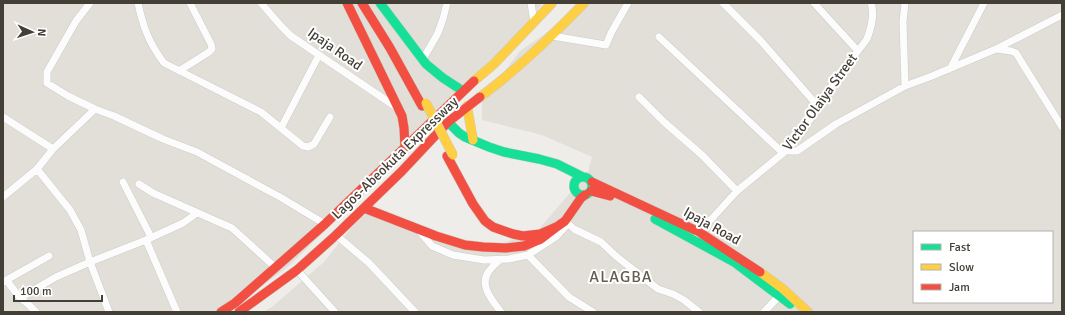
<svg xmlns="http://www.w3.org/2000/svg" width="1065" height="315" font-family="Signika,sans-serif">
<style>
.residential{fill:#e1dfd7;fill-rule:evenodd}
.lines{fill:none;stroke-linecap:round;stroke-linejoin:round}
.street-casing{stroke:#cccbc7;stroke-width:8}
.fast-casing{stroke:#cccac1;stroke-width:10}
.slow-casing{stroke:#cccac1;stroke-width:10}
.jam-casing{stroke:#cccac1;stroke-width:10}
.street{stroke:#fcfcfc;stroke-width:7}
.fast{stroke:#16e098;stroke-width:9}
.slow{stroke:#ffcf43;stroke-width:9}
.jam{stroke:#f24e42;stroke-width:9}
.slow-bridge-casing{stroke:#cec9b9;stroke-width:10;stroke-linecap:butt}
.slow-bridge{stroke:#ffcf43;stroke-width:9}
.labels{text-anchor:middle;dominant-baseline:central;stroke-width:4;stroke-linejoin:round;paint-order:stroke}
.street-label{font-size:14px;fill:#433e36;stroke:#fff}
.quarter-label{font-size:16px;letter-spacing:1px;fill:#645c4f;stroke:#fff}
</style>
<rect width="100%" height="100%" fill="#eeede9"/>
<path class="residential" d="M3,3H543L491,66L291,264L228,312H3Z
M585,3H1062V312H263L272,307L324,262L358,219L368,213L484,251L539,229L588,172L592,157L542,135L482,120V101L520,51L571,16ZM914,232H1052V302H914Z"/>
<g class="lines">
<defs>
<path id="street" d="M90,3L76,21L47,72V83L68,96L95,109L114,116L163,139L197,152L280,197L325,224
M138,3C143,27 149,43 164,63L261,112L303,146L308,147L314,144L330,117
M261,3L281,26L291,36L396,107
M531,3L534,22
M723,3L761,41L817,105
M814,3L858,51
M905,3L903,22L905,86
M552,36L606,45L611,33L628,3
M659,37L783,153
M996,49L1062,15
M423,59L438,33L443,19L447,3
M950,69L984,3
M179,71L209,52L212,49L211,44L190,3
M639,97L664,122L702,155L737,191
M3,117L53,149
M281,128L319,55
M788,149L792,151H797L836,124L905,86L932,76L996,49L1011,51L1016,53L1062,127
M37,169L70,210L81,230L90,262L109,312
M123,182L151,237
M139,184L153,193L232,228L276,268
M3,197L37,169L53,149L95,109
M565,221L574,229L601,242L617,257L658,289L673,294L684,300L699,312
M421,233L432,246L453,255L484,260L509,259L528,255L557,236L565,227
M336,235L369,263L415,312
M697,235L737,191L788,149L812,117L817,105L867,39C871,28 875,15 871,3
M146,240L177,312
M528,255L569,297L593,312
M500,260C496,263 492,267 489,271C478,285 493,301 501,312
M297,270L335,312
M7,281L20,298L28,304L36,312
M3,282L49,256
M20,298L56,277L90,262L146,240L183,223L197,213
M764,312L780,295"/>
<path id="fast" d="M380,3L426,64L443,78L463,91
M448,122L459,133L465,137L489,147L504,152L539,159L557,164L583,177
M574 186a9 9 0 1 1 18 0a9 9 0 1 1-18 0Z
M655,219L734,262L790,304"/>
<path id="slow" d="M474,81L494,64L552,3
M480,97C518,69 551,37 584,3
M467,106L473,140
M760,272L783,289L808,312"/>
<path id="jam" d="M347,3L402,116L404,128L405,147
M362,3L390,48L422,106
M447,156L473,204L485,221L493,227L513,234L523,236L540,234L558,226L565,221L581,198L585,195
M592,182L699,232L760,272
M591,191L610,196
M364,208L436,236L465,245L483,247L506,248L524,246L541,239L558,226
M221,312L235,303L325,224L474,81
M239,312L297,270L335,236L402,171L448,122L480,97"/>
</defs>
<use href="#street" class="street-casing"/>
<use href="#fast" class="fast-casing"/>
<use href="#slow" class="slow-casing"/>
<use href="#jam" class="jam-casing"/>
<use href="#street" class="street"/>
<use href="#fast" class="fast"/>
<use href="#slow" class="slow"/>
<use href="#jam" class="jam"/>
<defs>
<path id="slow-bridge" d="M426,103L453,155"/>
</defs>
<use href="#slow-bridge" class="slow-bridge-casing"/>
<use href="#slow-bridge" class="slow-bridge"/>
</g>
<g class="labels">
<g class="street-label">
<text transform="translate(335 49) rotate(35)">Ipaja Road</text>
<text transform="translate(820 102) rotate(-54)">Victor Olaiya Street</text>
<text transform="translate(395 158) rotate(-44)">Lagos-Abeokuta Expressway</text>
<text transform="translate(712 226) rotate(29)">Ipaja Road</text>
</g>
<g class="quarter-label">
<text x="621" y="277">ALAGBA</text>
</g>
</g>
<rect width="1065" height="315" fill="none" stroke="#433e36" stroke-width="8"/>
<rect x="913" y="231" width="140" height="72" fill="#ffffff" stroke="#b4b2af"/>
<rect x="921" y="244" width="20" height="6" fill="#16e098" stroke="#b4b2af"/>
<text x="949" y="251" font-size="12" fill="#433e36">Fast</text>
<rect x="921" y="264" width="20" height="6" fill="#ffcf43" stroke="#b4b2af"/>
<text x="949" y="271" font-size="12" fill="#433e36">Slow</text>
<rect x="921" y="284" width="20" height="6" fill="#f24e42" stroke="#b4b2af"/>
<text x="949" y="291" font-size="12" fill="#433e36">Jam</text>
<g transform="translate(32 32) rotate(93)" stroke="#ffffff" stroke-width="3" paint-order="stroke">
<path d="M0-3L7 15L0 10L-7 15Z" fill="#433e36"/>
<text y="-6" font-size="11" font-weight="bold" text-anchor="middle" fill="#433e36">N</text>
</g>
<path d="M14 295v6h88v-6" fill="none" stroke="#433e36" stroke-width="2"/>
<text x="20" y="295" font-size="12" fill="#433e36" stroke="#ffffff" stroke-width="3" paint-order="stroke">100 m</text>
</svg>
